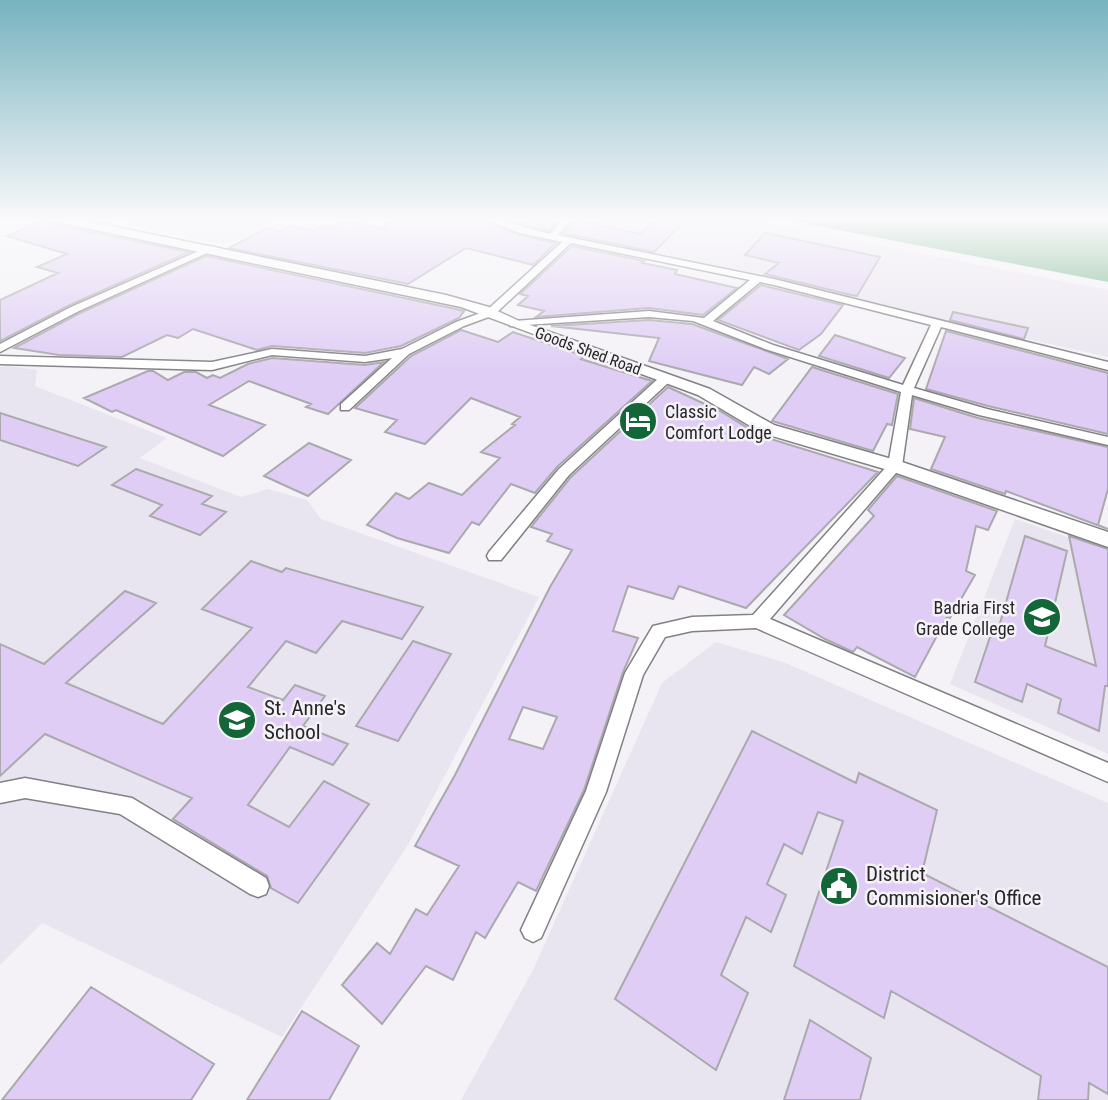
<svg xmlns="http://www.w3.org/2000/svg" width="1108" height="1100" font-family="'Roboto Condensed',sans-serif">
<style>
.built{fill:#e9e5f0}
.water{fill:#6eb182}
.building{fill:#dfcdf5;stroke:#aaa9ad;stroke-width:2;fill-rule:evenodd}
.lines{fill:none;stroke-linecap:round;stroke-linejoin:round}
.minor-casing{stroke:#828084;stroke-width:3}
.tertiary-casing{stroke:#828084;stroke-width:3}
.minor{fill:#fff;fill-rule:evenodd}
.tertiary{fill:#fff;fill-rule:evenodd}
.labels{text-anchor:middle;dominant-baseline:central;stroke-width:5;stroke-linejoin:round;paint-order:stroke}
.far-street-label{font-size:16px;fill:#262527;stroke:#f4f2f7}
.poi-label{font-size:18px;fill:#262527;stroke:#f4f2f7;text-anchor:start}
.near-poi-label{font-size:21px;fill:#262527;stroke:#f4f2f7;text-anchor:start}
</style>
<rect width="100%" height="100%" fill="#f4f2f7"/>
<path class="built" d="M108,218H284L226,245Z
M429,218H739L1108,290V357L563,236L546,244Z
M9,366L37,370L35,386L167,438L140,458L241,497L268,489L307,500L321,519L539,597L409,843L282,1037L42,923L0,965V367Z
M1015,519L1108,551V754L950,684Z
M716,642L783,662L1108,803V1100H461L533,970L662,683Z"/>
<path class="water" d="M777,218H1108V282Z"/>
<path class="building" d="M386,218H478L519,235L556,243L533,265L466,248L408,284L229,248L267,228L281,231L289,226L315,230L320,227L332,228L345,221L385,229Z
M502,218H561L549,231Z
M576,218H593L588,223L640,234L657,218H688L654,252L563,233Z
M44,220L51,224L189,252L70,305L0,341V300L58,273L37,267L67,254L7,236Z
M765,233L880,257L857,296L851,295L765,274L779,263L745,255Z
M572,246L644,261L642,263L677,270L675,274L737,288L703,315L649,308L536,317L544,311L518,305L528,296L520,294Z
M206,256L456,309L464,311L459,318L401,346L365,353L272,346L257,350L193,329L178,338L167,335L122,357L59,355L14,348L80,313Z
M761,285L773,288L843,305L821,334L799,350L718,320Z
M953,312L1028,328L1024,339L950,320Z
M649,320L692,324L788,359L769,374L754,367L742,385L649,361L659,338L551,326Z
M461,330L498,342L513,332L585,356L581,359L652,381L557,467L535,493L511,484L479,525L472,522L449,553L397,538L367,525L396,493L409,499L429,483L462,495L500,458L481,452L515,425L512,424L520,417L471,398L425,444L385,432L397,420L355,408L411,356Z
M946,331L1108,373V434L988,406L926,389Z
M835,335L863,344L905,358L889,378L819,356Z
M272,358L365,365L384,362L328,414L306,407L311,404L249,381L209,405L265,425L223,456L116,410L112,412L84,398L148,371H153L168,380L184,372H196L207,378L213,375L220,378L248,364Z
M812,367L898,394L892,425L887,424L873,451L772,421Z
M668,387L720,411L761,436L878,472L746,608L679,586L673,599L628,586L613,631L638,638L623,672L584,790L536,891L518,882L485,938L476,932L453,980L426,966L382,1024L342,985L377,943L390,954L416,909L427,915L459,866L415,846L455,775L550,587L572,550L547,541L552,534L531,527L571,477ZM523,707L557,717L543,749L509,739Z
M914,398L978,418L1108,447V489L1098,525L1108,529L1006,491L1005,494L931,469L945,437L910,429Z
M0,413L106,447L78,466L0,440Z
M309,443L351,460L308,496L264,476Z
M136,469L212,496L202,504L226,512L200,535L150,516L162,505L112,485Z
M897,476L997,511L988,530L976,526L966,571L975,575L950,618L947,617L915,677L857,647L853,652L825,639L784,615L874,516L868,510Z
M1025,536L1067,551L1045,646L1096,666L1069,536L1108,549V686H1105L1099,731L1058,713L1061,699L1027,684L1022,702L975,682L993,628L998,630Z
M251,561L282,572L286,568L423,607L402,639L342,621L316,653L286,641L248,687L283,700L295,685L325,696L303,726L348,744L333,765L290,747L248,805L289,827L324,781L369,804L298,903L271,888L267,876L173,819L192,798L45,734L0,776V644L44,664L125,591L156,603L66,683L163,724L252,628L202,609Z
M413,641L451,654L398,741L356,726Z
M752,731L856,783L859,773L937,810L922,873L1108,967V1094L1089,1083L1088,1100H1038L1041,1076L891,991L884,1018L794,966L843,821L818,812L802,854L784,844L767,884L786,895L771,932L746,917L721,975L748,993L716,1070L615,999Z
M91,987L214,1064L191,1100H2Z
M302,1011L359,1046L329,1100H247Z
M810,1020L871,1058L860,1100H784Z"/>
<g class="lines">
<defs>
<path id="minor" d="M481,218H493L550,234L564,218H573L558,235L774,279L1108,362V370L941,327L914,388L987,409L1108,437V445L979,415L912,395L902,466L770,619L1108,763V782L756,628L692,631L665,637L643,675L606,792L541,938L533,942L525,938L521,930L586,791L625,673L653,626L692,617L753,615L888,465L901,392L765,349L693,321L649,317L510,326V322L514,321L649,311L704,318L750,280L571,243L494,315L464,326L409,354L349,410H341V404L392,358L365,362L272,355L212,370L0,364V356L212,362L272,349L365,356L402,349L456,322L486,311L562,242L520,233ZM760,282L774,285L931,325L903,385L773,345L713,321Z
M210,246L218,248L79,311L0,352V344L71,307Z
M665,375L671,379L669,382L569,475L501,560H489L487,556L489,552L559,469L661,376Z
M25,778L132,798L266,878L269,886L266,894L258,897L250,894L120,814L25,798L0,803V783Z"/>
<path id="tertiary" d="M46,218H69L92,222L446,295L489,307L519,321L710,389L774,425L902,462L1108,532V547L888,470L762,433L698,395L461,307L52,221Z"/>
</defs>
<use href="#minor" class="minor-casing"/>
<use href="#tertiary" class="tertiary-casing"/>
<use href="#minor" class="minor"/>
<use href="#tertiary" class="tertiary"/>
</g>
<linearGradient id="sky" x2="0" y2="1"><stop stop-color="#77b3bf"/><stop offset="0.59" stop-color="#faf9fb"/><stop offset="1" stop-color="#faf9fb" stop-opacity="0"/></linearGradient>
<rect width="1108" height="372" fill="url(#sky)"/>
<defs>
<symbol id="hotel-disc" viewBox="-11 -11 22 22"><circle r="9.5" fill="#136637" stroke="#f4f2f7"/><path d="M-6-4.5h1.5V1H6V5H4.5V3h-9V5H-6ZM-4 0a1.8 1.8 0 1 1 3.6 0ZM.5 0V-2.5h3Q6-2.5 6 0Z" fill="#fff"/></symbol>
<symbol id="university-disc" viewBox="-11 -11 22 22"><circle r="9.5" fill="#136637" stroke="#f4f2f7"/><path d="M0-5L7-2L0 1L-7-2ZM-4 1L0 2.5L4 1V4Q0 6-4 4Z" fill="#fff"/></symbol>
<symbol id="school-disc" viewBox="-11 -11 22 22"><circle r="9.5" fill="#136637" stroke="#f4f2f7"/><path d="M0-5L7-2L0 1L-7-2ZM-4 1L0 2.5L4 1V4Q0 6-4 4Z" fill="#fff"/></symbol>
<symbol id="civic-disc" viewBox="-11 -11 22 22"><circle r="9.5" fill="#136637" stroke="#f4f2f7"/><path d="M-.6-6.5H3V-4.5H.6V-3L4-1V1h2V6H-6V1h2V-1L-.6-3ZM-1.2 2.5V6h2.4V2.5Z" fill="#fff"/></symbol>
</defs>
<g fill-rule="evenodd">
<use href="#hotel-disc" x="616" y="399" width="44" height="44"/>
<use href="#university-disc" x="1020" y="595" width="44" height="44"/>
<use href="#school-disc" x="215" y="698" width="44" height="44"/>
<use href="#civic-disc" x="817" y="864" width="44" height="44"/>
</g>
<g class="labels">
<g class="far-street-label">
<text transform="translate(588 351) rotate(20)">Goods Shed Road</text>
</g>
<g class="poi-label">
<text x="665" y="411">Classic<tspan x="665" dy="21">Comfort Lodge</tspan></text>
<text x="1015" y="607" text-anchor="end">Badria First<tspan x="1015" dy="21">Grade College</tspan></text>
</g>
<g class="near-poi-label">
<text x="264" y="708">St. Anne's<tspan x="264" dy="24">School</tspan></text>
<text x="866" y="874">District<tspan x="866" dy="24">Commisioner's Office</tspan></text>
</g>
</g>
</svg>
